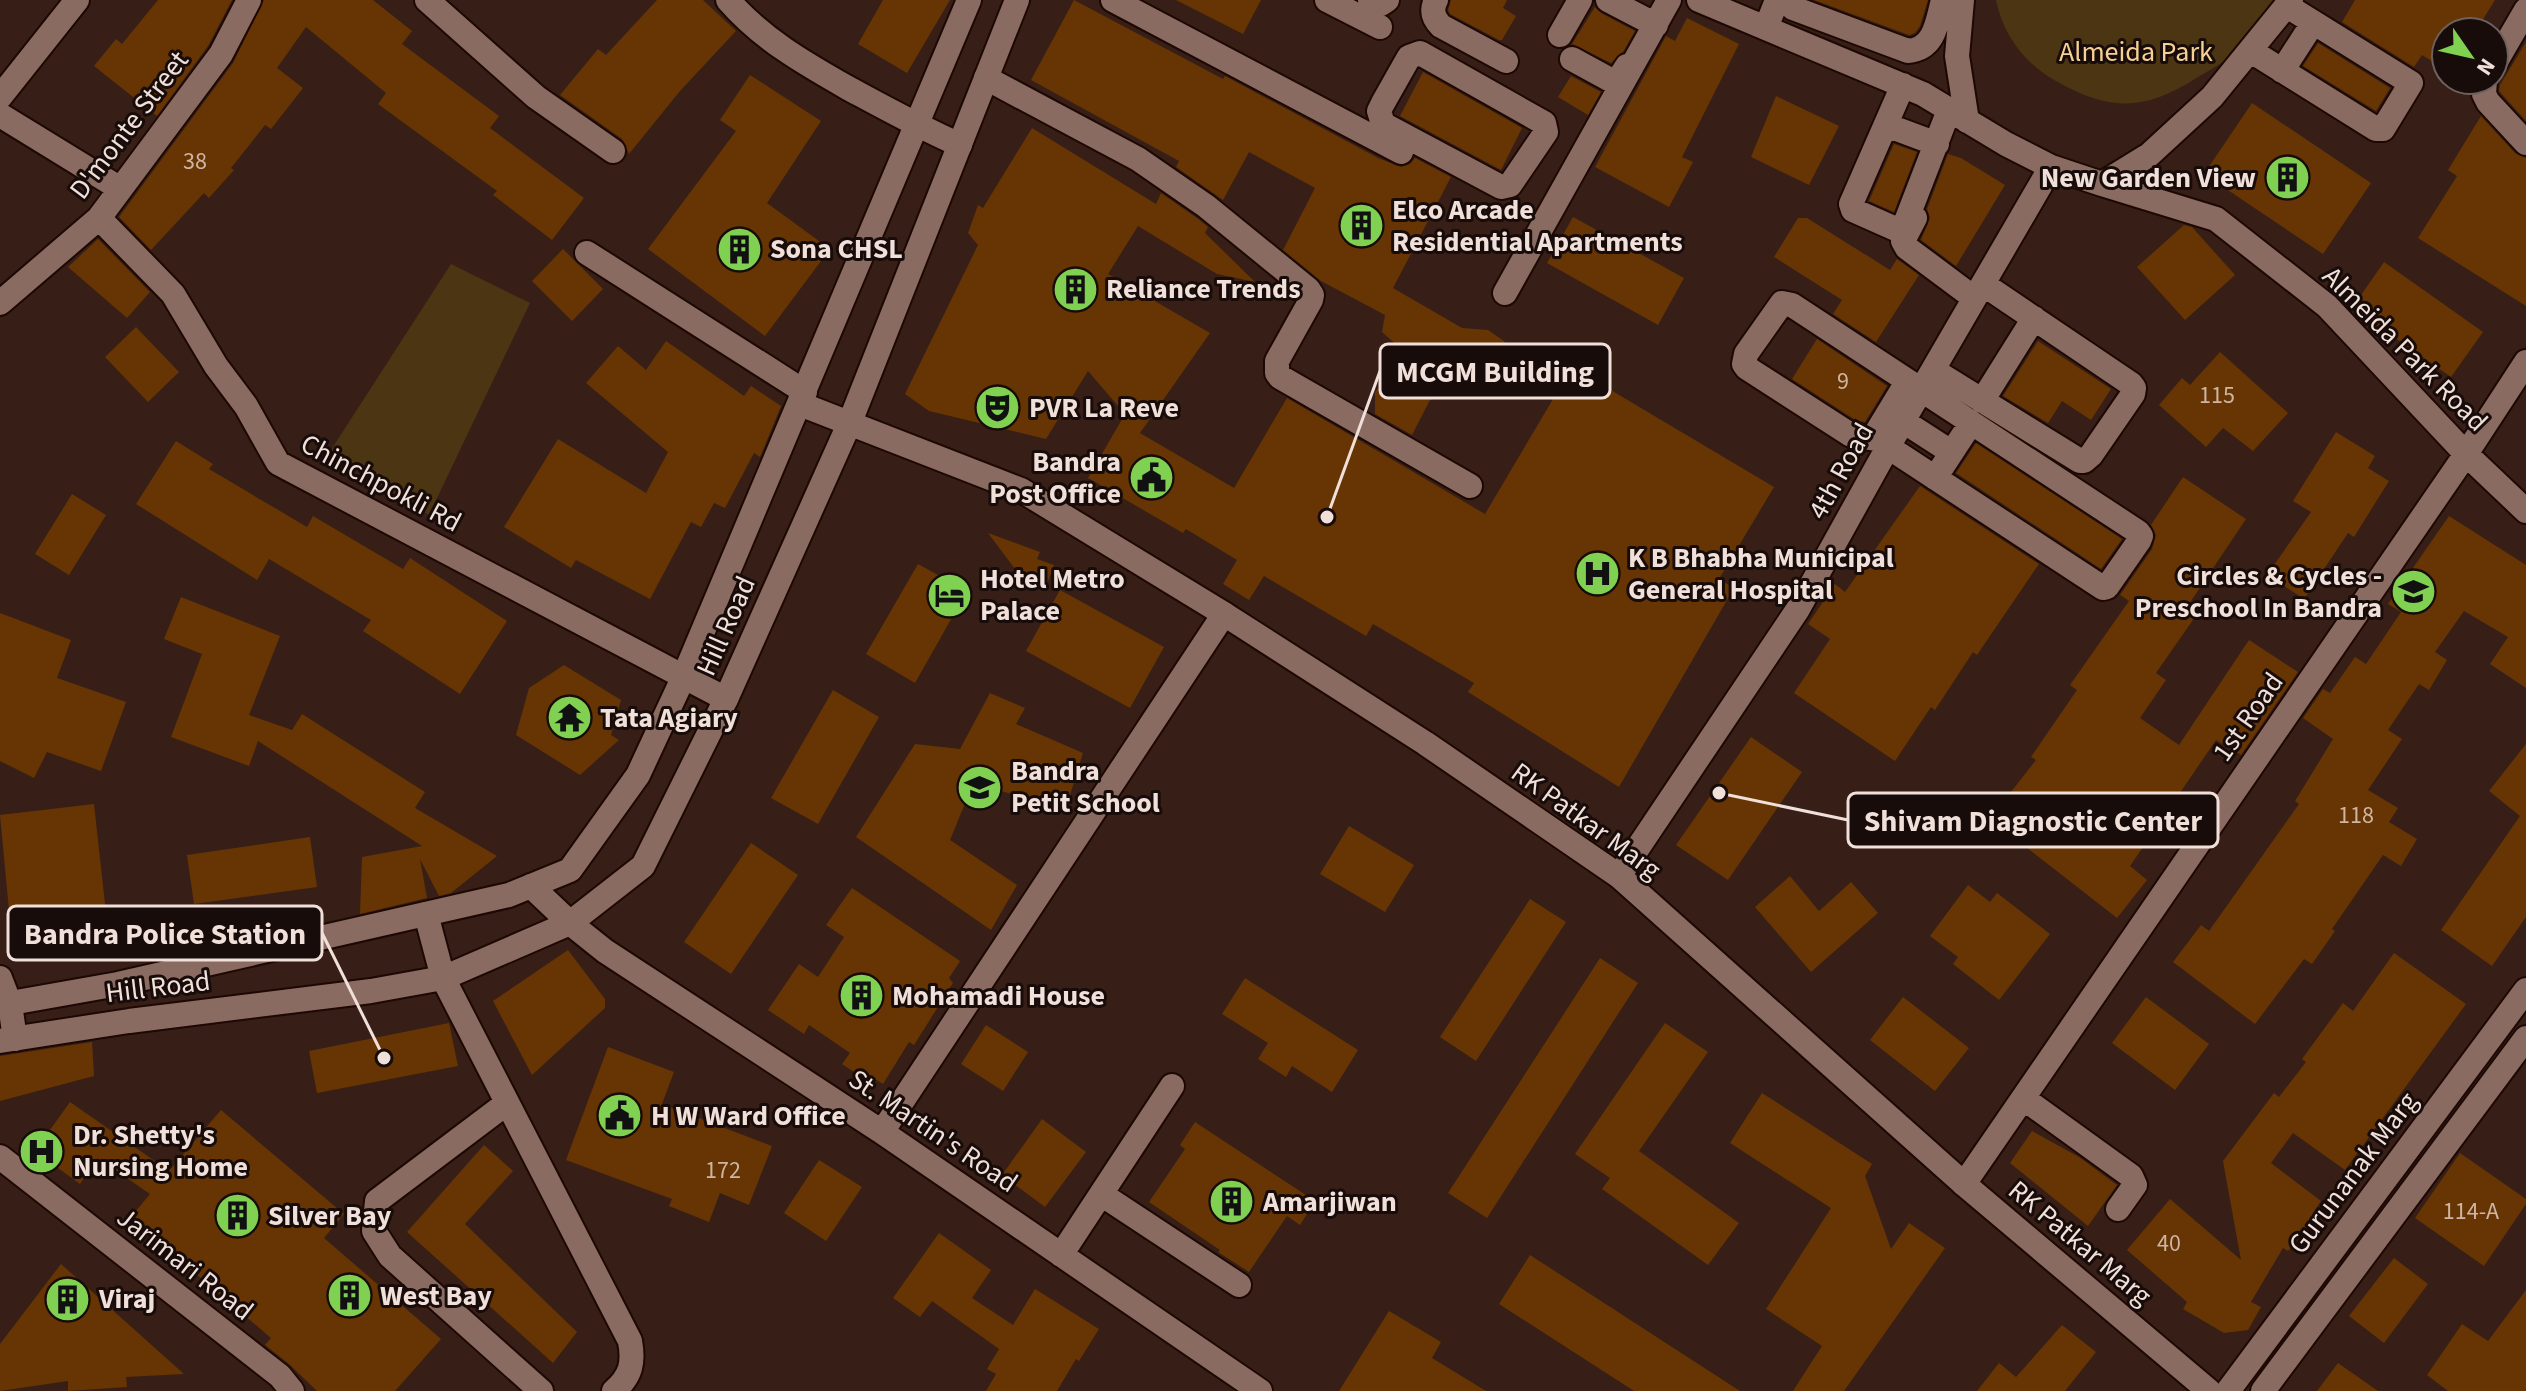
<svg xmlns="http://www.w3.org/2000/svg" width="2526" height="1391" font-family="'Source Sans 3',sans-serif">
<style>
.green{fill:#4b3512}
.building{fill:#663503}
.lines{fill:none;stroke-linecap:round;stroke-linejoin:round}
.minor-casing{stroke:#1d0803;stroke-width:28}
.tertiary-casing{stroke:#1d0803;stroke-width:28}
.secondary-casing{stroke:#1d0803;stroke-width:28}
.minor{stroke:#896b62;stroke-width:24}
.tertiary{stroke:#896b62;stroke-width:24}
.secondary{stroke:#896b62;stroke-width:24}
.labels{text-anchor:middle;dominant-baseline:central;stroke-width:6;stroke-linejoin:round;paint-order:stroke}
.number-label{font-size:24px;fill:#ceb5a4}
.park-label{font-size:28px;fill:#f6cf95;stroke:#170c09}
.street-label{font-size:28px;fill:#f1e0da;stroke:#170c09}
.poi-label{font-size:28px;font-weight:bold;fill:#f1e0da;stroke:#170c09;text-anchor:start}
.leader{fill:none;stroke:#f1e0da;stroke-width:3}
.callout-dot{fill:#f1e0da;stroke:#170c09;stroke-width:3}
.callout{fill:#170c09;stroke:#f1e0da;stroke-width:3}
.callout-label{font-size:30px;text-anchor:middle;font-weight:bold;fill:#f1e0da}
</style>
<rect width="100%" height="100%" fill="#371f17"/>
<path class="green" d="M1996,0H2276C2261,19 2246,40 2229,57C2220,65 2208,71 2198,77C2146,111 2110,112 2056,81C2025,64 2003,35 1996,0Z
M451,264L530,303L429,515L329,453Z"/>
<path class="building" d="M158,0H232L208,46L157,116L94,66L116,39L122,44Z
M264,0H373L412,31L402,44L499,116L490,128L584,198L552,240L493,195L497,191L378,104L386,93L306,27L277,68L303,88L271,129L265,125L231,168L234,170L209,198L204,193L151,250L119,217L233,63Z
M657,0H703L736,31L680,91L629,154L622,139L560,95L598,49L606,55Z
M883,0H950L907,73L858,44Z
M1074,0L1223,79L1225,76L1378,158L1401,167L1410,164L1415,158L1451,177L1393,288L1462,328L1488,330L1504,341L1512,360L1498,381L1474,384L1430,400L1412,435L1375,414V392L1409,356L1382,332L1385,315L1321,281L1283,250L1315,188L1249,152L1223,200L1176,167L1179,161L1031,80Z
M1176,0H1261L1243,34Z
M1451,0H1507L1503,8L1516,16L1502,40H1499L1450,14L1448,10Z
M1814,0H1928L1920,26L1915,33L1909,35Z
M2355,0H2495L2475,32H2446V70L2422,55L2414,67L2342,22Z
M1595,7L1601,13L1635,31L1623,52L1611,63L1572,44Z
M1687,18L1739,44L1682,157L1693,162L1669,207L1595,167L1666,36L1675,41Z
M2526,42V121L2499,91L2500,85Z
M2318,43L2390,88L2376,111L2303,66Z
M1423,72L1522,128L1501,170L1400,116Z
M750,75L821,121L767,203L830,249L765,336L648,249L736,131L720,120Z
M1571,76L1601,92L1588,115L1558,97Z
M1776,96L1839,126L1809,185L1751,157Z
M2252,103L2371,183L2323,254L2204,174Z
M2481,116L2515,153L2526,158V306L2418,238L2457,176L2448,170Z
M1032,128L1156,204L1161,193L1197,218L1208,227L1205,233L1255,282L1217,274L1138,226L1108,274L1210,333L1140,433L1234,488L1287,398L1485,514L1572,367L1774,487L1719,579L1734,588L1619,787L1468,692L1474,683L1373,624L1366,636L1264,576L1249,600L1223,584L1237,560L1186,529L1183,533L1088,478L1125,414L1088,371L1046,439L929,411L905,394L978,245L968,233L978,205L983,208Z
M1894,144L1917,152L1894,212L1869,201Z
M1948,154L1961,158L2005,185L1956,266L1921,240L1930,218L1927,209Z
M1573,217L1684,278L1658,325L1547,263Z
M1798,218H1807L1890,270L1897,259L1919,275L1876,342L1833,314L1842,300L1774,257Z
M2184,225L2192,227L2235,275L2185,320L2137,267Z
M98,239L150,292L127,318L68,267Z
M563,249L603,289L572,321L532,281Z
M2384,262L2483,332L2451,377L2352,308Z
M136,327L179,372L148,402L105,357Z
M1817,339L1887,386L1865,422L1857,421L1792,379Z
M666,341L744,396L751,386L781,406L760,457L754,453L725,508L714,503L701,527L691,522L650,599L576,560L571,568L504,527L558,439L646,493L668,452L586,383L618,346L646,370Z
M2038,341L2111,389L2091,420L2062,401L2048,423L2003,396Z
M2220,352L2288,413L2253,451L2223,428L2206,447L2159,405L2182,378L2190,385Z
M2336,432L2375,456L2368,468L2389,481L2354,537L2348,533L2304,599L2267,575L2311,512L2293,501Z
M176,441L213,464L209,469L307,527L313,516L403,569L410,558L507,621L460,694L363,631L371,620L269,559L257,580L136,504Z
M1976,443L2122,539L2101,569L1956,473Z
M2183,477L2246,519L2185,610L2195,617L2156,673L2166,680L2140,718L2179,745L2249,640L2298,672L2241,755L2216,740L2130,866L2147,880L2117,918L1990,819L2036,760L2031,757L2077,690L2070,685L2129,601L2120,595L2152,549L2156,535L2151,525Z
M1920,486L2039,564L1977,655L1973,652L1935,710L1931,707L1895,761L1794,693L1830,639L1808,624L1835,584L1845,592Z
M72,494L106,515L69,575L35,554Z
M2449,516L2526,565V688L2490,664L2508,637L2464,611L2435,652L2447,660L2429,690L2419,684L2388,730L2402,739L2368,790L2398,808L2389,822L2417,839L2401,866L2383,855L2332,929L2335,931L2312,964L2304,959L2255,1024L2173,962L2201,925L2209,931L2299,804L2295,801L2333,739L2303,718L2323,689L2330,693L2355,657L2366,664L2401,612L2388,604Z
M988,533L1040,552L1037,559L1054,565L1046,587L1029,580L1027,585Z
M918,564L967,591L915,683L866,654Z
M1060,590L1164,647L1130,708L1026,651Z
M181,597L280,636L249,715L292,730L302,714L425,792L415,808L497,856L451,893L439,896L420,859L427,898L360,914L362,857L422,846L258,741L249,766L171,737L202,654L164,639Z
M0,613L71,640L57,678L126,702L101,771L47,752L34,778L0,761Z
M564,665L621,700L611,735L619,740L580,775L516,735L529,688Z
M833,690L879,717L818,824L771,798Z
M990,693L1025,708L1016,724L1083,753L1066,808L973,784L950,840L1017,885L991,930L856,837L915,744L960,749Z
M1751,737L1802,772L1728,880L1676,845Z
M2526,744V917L2492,966L2441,930L2520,816L2489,791Z
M94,804L108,931L12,942L0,815Z
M1349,826L1414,865L1385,912L1320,874Z
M310,837L317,887L194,904L187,855Z
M751,843L798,875L731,974L684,942Z
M1790,876L1819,911L1851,882L1878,913L1811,972L1755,907Z
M1968,885L1990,902L1997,893L2050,934L1999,1000L1953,964L1958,957L1930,936Z
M852,888L960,961L949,978L953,983L914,1045L909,1042L883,1084L864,1072L860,1076L842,1064L850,1053L809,1025L804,1034L768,1010L799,964L818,977L844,937L826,925Z
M1530,899L1566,922L1476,1061L1440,1037Z
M568,950L605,999V1008L532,1075L493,1001Z
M2394,953L2466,1004L2345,1170L2293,1133L2271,1163L2321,1201L2314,1211L2317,1213L2288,1251L2283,1248L2251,1302L2261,1307L2248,1330L2224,1333L2183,1309L2187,1302L2127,1250L2170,1199L2241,1260L2223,1161L2274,1093L2279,1097L2306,1062L2302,1059L2343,1003L2353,1011Z
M1600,958L1638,983L1487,1218L1448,1193Z
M1245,978L1358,1050L1332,1092L1292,1066L1286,1077L1258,1059L1268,1043L1222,1014Z
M1903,997L1969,1048L1935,1091L1870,1040Z
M2146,997L2209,1044L2175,1090L2112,1043Z
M449,1023L458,1066L317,1093L309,1051Z
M1665,1023L1708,1052L1639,1151L1739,1223L1708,1265L1602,1189L1610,1178L1575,1154Z
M986,1025L1028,1052L1003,1091L961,1064Z
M92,1042L94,1076L0,1101V1056Z
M608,1047L674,1072L662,1104L772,1146L749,1205L720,1193L709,1222L669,1206L672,1199L566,1160Z
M1762,1093L1872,1164L1865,1176L1891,1249L1909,1223L1945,1248L1844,1391H1793L1822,1346L1766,1309L1831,1208L1730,1143Z
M70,1102L169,1171L221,1110L344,1214L324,1238L441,1339L395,1391H317L289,1364L265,1345L271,1338L130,1218L150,1194L98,1158L80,1184L51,1163L64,1145L47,1134Z
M1042,1119L1086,1152L1045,1207L1002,1175Z
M1195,1122L1315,1201L1300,1225L1287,1216L1249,1272L1218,1252L1220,1250L1149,1202L1185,1149L1180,1145Z
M2032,1131L2079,1157L2117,1185L2088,1226L2010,1163Z
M484,1145L513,1171L465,1224L577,1332L553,1363L407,1232Z
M2460,1153L2526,1199V1204L2484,1266L2415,1218Z
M819,1160L862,1187L826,1241L784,1213Z
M939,1233L991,1270L972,1298L1013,1325L1035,1289L1099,1329L1079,1361L1076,1359L1057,1391H986L996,1374L987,1369L999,1349L932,1301L920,1317L893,1298Z
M1530,1255L1740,1391H1634L1499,1304Z
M2394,1258L2428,1284L2384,1343L2349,1316Z
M61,1264L184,1374L126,1377L127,1387L68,1391V1381L0,1391V1344Z
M2526,1290V1391H2448L2427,1375L2462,1324L2488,1341Z
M1389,1311L1441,1342L1432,1358L1486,1391H1339Z
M2062,1325L2096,1352L2065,1391H1977L1999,1363L2016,1377Z
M2338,1363L2378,1391H2317Z"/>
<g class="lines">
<defs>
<path id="minor" d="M427,0L536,97L613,151
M728,0C762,39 804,63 848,88C885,108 921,128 960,145
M1113,0L1401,152
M1327,0L1380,27
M1370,0L1381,4L1387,0
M1436,0C1431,10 1433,18 1441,26L1506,61
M1608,0L1656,25
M1699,0L1923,94L2006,144L2051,167L2102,184L2149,155L2212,97L2291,0
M1962,0L1957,56L1967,121
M1793,8L1908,51C1935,49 1937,22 1943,0
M1766,28L1777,0
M1560,35L1580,0
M2251,51L2376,129H2383L2411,83L2287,6
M1420,53L1544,123L1546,132L1510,185L1501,187L1383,124L1379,111L1383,103L1409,57Z
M1572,59L1616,83L1627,66
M2494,65L2526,10
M2282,71L2313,23
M986,78L1138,159L1206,206L1308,289L1312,295L1311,300L1277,361V373L1280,377L1470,486
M2485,80L2484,94L2488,102L2526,143
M1903,85L1851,204L1853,210L1898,230L1903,229L1949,110
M0,97L77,0
M0,115L119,188
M1886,125L1937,144
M2102,184L2216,219L2327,306L2466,454L2526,511
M99,218L173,294L216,366L246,406L278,463L726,699
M1915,218L1903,241L1907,248L1974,298
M587,253L805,392
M1505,293L1669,0
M0,303L99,218L221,54L249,0
M1782,303L1792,305L2138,532L2141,536L2139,541L2107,587L2103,588L1876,439L1851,435L1747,368L1744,364L1746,354Z
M1933,370L2080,461H2084L2091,455L2133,394L2134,388L2131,384L1983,284
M1982,401L2034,318
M1903,421L1951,452
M1873,438L1904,387
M1935,478L1971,423
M1619,876L1798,609L1888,447L2051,167
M531,886L570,923L605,951L882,1132L1260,1391
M426,914L443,978L630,1341C634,1363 631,1376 614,1391
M0,978L10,1004L15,1039
M2023,1098L2131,1176L2135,1185L2118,1209
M507,1103L377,1201L374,1231L390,1256L541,1391
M882,1132L1224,614
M1964,1184L2466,454L2526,362
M1101,1194L1239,1285
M1061,1255L1172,1086"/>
<path id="tertiary" d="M800,404L1021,490L1224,614L1425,743L1619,876L1964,1184L2209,1391
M0,1157L280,1376L292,1391"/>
<path id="secondary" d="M0,1005L118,984L509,895L570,870L638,775L684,676L969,0
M0,1041L129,1021L371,991L443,978L570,923L643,866L726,699L850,422L1017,0
M2228,1391L2526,990
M2263,1391L2526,1038"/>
</defs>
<use href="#minor" class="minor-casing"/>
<use href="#tertiary" class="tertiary-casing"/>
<use href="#secondary" class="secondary-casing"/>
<use href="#minor" class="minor"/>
<use href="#tertiary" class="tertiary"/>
<use href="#secondary" class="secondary"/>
</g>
<defs>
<symbol id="building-disc" viewBox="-11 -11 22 22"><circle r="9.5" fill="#80d051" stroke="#170c09"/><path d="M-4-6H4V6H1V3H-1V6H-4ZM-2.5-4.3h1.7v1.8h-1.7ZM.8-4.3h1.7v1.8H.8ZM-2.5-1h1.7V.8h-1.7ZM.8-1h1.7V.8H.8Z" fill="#111"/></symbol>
<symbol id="theatre-disc" viewBox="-11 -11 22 22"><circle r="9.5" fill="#80d051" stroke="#170c09"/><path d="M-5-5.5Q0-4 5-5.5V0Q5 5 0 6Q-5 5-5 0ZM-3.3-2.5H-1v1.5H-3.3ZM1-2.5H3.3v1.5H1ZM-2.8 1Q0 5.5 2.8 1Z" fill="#111"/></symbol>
<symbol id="civic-disc" viewBox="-11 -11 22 22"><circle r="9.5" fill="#80d051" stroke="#170c09"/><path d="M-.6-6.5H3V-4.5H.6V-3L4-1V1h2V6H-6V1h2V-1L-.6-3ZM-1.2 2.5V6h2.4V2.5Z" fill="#111"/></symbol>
<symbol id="hospital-disc" viewBox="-11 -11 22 22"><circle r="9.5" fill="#80d051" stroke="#170c09"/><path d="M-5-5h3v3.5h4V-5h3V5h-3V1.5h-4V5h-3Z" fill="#111"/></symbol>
<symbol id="school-disc" viewBox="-11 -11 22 22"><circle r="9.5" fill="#80d051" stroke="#170c09"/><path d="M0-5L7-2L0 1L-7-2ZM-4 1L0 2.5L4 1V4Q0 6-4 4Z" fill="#111"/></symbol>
<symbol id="hotel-disc" viewBox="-11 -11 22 22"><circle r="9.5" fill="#80d051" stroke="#170c09"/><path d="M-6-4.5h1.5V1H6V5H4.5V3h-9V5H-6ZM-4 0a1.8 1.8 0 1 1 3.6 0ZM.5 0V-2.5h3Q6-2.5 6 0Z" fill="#111"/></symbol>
<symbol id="temple-disc" viewBox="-11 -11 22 22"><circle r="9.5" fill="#80d051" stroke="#170c09"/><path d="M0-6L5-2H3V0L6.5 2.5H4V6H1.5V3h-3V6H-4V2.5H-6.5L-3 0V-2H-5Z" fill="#111"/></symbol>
</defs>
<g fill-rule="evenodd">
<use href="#building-disc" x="2262" y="152" width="51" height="51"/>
<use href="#building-disc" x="1336" y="200" width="51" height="51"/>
<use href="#building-disc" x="714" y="224" width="51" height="51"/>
<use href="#building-disc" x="1050" y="264" width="51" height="51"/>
<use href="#theatre-disc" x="972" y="382" width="51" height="51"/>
<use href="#civic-disc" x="1126" y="452" width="51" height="51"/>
<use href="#hospital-disc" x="1572" y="548" width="51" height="51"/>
<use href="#school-disc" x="2388" y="566" width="51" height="51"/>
<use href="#hotel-disc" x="924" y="570" width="51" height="51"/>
<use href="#temple-disc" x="544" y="692" width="51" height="51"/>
<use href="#school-disc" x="954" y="762" width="51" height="51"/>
<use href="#building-disc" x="836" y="970" width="51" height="51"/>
<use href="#civic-disc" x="594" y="1090" width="51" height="51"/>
<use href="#hospital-disc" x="16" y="1126" width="51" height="51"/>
<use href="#building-disc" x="1206" y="1176" width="51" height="51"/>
<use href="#building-disc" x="212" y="1190" width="51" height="51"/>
<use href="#building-disc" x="324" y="1270" width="51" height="51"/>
<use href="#building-disc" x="42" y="1274" width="51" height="51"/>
</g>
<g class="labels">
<g class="number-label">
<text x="195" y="161">38</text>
<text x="1843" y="381">9</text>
<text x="2217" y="395">115</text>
<text x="2356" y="815">118</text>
<text x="723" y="1170">172</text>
<text x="2471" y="1211">114-A</text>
<text x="2169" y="1243">40</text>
</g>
<g class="park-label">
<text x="2136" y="52">Almeida Park</text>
</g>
<g class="street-label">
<text transform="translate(129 125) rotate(-53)">D'monte Street</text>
<text transform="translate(2405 349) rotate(45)">Almeida Park Road</text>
<text transform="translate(1841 471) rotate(-61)">4th Road</text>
<text transform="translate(381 483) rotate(28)">Chinchpokli Rd</text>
<text transform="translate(726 626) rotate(-66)">Hill Road</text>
<text transform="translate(2248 717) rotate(-55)">1st Road</text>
<text transform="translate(1586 821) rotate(36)">RK Patkar Marg</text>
<text transform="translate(158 987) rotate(-7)">Hill Road</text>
<text transform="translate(933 1131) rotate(34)">St. Martin's Road</text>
<text transform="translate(2353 1173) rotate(-53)">Gurunanak Marg</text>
<text transform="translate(2080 1243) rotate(40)">RK Patkar Marg</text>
<text transform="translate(185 1264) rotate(38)">Jarimari Road</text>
</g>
<g class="poi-label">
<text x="2256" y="178" text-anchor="end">New Garden View</text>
<text x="1392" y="210">Elco Arcade<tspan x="1392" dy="32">Residential Apartments</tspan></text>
<text x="770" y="249">Sona CHSL</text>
<text x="1106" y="289">Reliance Trends</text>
<text x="1029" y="408">PVR La Reve</text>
<text x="1121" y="462" text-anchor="end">Bandra<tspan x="1121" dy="32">Post Office</tspan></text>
<text x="1628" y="558">K B Bhabha Municipal<tspan x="1628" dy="32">General Hospital</tspan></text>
<text x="2382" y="576" text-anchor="end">Circles &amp; Cycles -<tspan x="2382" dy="32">Preschool In Bandra</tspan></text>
<text x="980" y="579">Hotel Metro<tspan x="980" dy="32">Palace</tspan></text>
<text x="600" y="718">Tata Agiary</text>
<text x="1011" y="771">Bandra<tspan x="1011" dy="32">Petit School</tspan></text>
<text x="892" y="996">Mohamadi House</text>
<text x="651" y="1116">H W Ward Office</text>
<text x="73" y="1135">Dr. Shetty's<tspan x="73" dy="32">Nursing Home</tspan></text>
<text x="1263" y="1202">Amarjiwan</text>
<text x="268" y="1216">Silver Bay</text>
<text x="380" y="1296">West Bay</text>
<text x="99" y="1299">Viraj</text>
</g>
</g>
<path class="leader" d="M1327 517L1380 371M1719 793L1848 820M384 1058L322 933"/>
<g class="callout-dot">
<circle cx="1327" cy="517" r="8"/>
<circle cx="1719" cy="793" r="8"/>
<circle cx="384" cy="1058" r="8"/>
</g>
<g class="callout">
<rect x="1380" y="344" width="230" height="54" rx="8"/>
<rect x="1848" y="793" width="370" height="54" rx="8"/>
<rect x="8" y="906" width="314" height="54" rx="8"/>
</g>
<g class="callout-label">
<text x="1495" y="382">MCGM Building</text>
<text x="2033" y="831">Shivam Diagnostic Center</text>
<text x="165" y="944">Bandra Police Station</text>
</g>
<g transform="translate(2470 56) rotate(124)"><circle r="38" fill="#170c09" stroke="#6e615d" stroke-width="2"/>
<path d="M0-6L14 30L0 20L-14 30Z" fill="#80d051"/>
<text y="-12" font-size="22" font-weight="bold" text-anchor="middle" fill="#f1e0da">N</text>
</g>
</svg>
